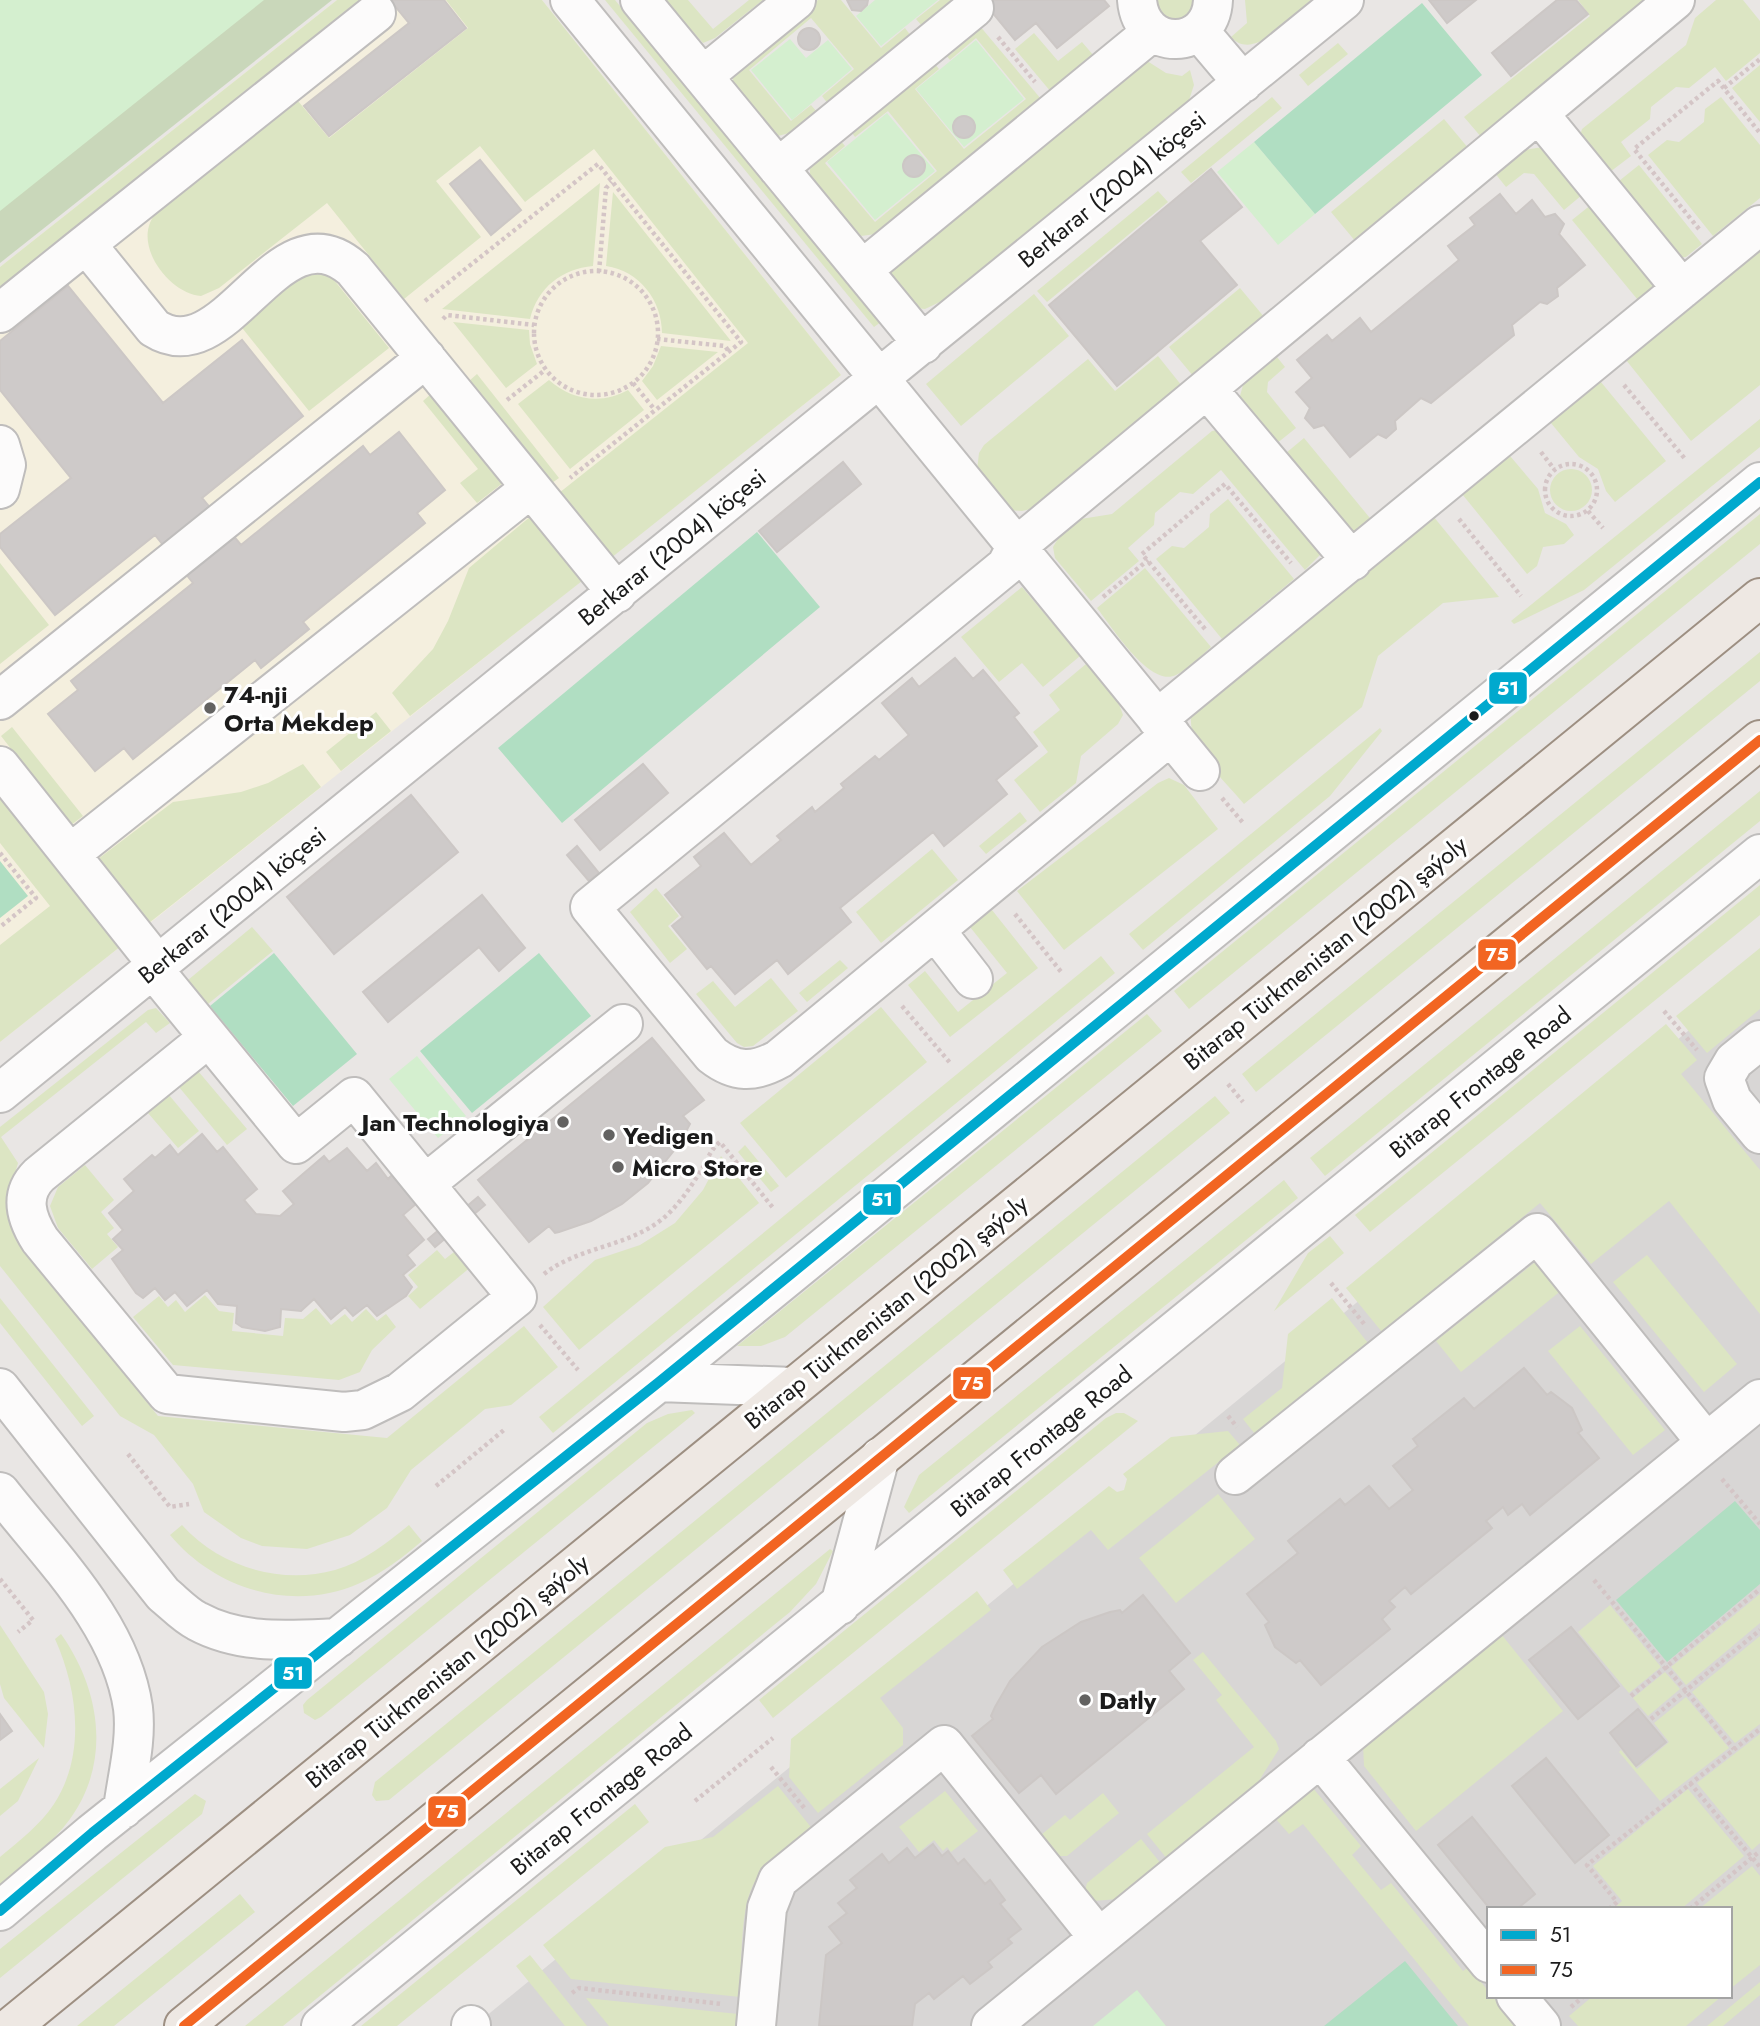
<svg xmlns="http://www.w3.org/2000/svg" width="1760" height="2026" font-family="Jost,sans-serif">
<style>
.residential{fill:#d8d6d5;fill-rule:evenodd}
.education{fill:#f4efde}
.grass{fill:#dce5c3}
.forest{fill:#c9d7ba}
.park{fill:#d4efcf}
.pitch{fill:#b0dec2}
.building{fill:#cecac9;stroke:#ccc7c5;stroke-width:2}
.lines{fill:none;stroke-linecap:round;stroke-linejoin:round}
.minor-casing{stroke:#bfbdbc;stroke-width:42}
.major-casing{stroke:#9d8f82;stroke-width:42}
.path{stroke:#d4c5c6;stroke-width:4.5;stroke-dasharray:3.5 3.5;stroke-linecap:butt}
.minor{stroke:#fcfbfb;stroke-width:38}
.major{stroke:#eee8e3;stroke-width:38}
.bus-1-casing{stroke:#fff;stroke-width:16}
.bus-2-casing{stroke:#fff;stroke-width:16}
.bus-1{stroke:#00a9ce;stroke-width:10}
.bus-2{stroke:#f26522;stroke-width:10}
.poi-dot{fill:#636261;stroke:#fff;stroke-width:2.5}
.bus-dot{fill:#1b1b1b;stroke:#fff;stroke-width:2.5}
.labels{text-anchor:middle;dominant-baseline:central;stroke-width:6;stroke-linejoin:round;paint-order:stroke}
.street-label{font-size:24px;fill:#1b1b1b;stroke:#fff}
.poi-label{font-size:24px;font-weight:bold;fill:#1b1b1b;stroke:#fff;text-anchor:start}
.line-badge{stroke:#fff;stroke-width:2.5}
.badge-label{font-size:19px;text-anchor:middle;font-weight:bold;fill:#fff}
</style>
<rect width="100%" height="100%" fill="#e9e6e4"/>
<path class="residential" d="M1760,972V2026H474ZM1489,1909H1730V1996H1489Z"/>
<path class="education" d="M337,0H542L841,375L0,1042V267Z"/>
<path class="grass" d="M337,0H368L0,295V267Z
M446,0H542L841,375L611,558L559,493L748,343L594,149L525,202L480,146L436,181L481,237L404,299L327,203L219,288L201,296C169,294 128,241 158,211L298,101L329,138L468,28Z
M605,0H615L881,322L874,327Z
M664,0H688L713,29L749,0H763L715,38L703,43Z
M818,0H841L881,48L905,28L911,36L828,104L822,96L854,69L811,18L749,70L791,121L811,105L817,112L793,132L778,136L734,85L732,75L736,67Z
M940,0H955L922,26L916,19Z
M1151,0H1199L1198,8L1171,26Z
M1245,0H1311C1292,16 1254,63 1231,37L1247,23Z
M1578,0H1649L1482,138L1464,117L1590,16Z
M1716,0H1743L1760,21V53L1726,81L1715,67L1689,88L1676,87L1651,107L1650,119L1621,142L1631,156L1606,175L1580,136L1582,129L1686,45L1695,18Z
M979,25L1041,99L876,234L861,236L810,178V164L839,139L845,146L825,163L875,222L937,171L888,111L855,137L850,130L933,62L939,69L915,89L964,149L1026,99L976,38L950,60L944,53Z
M1034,33L1058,61L1082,42L1094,56L1051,92L1015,49Z
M1338,43L1348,54L1308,86L1299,75Z
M1144,59L1166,73L1182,76L1190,70L1194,85L1189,100L944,300L925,309L916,308L884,271Z
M1760,65V122L1732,88Z
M1272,97L1282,108L1191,183L1181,172Z
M1721,97L1760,145V198L1713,236L1648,155L1667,140L1679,142L1704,122L1705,109Z
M1444,119L1469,149L1356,242L1331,212Z
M1543,147L1588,190L1564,210L1534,174L1524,173L1506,187L1494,172L1524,150Z
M1639,165L1702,244L1686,257L1678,258L1614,185Z
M600,183L593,266C562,269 538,287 530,319L442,309Z
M1158,191L1168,202L1047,302L1037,291Z
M613,192L731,341L662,333C662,301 640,271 606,266Z
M1597,200L1653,268L1656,288L1642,305L1572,220Z
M1760,243V385L1691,441L1622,355Z
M319,271L334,280L389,348L309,411L239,324L299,276Z
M1240,288L1265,318L1194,377L1169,347Z
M1034,294L1069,336L961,426L926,384Z
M453,322L529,330L530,344L537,364L506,388Z
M661,346L718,352L657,400L642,381L653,366Z
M1273,352L1285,367L1268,382L1267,392L1296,428L1271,448L1238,403L1245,378Z
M1158,356L1182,386L1035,508L1022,511L1009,510L977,470L979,453L984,445L1088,359L1115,391Z
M477,374L559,478L552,483L469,381Z
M1596,376L1666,461L1615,502L1606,491L1598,469L1579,457L1546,417Z
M549,380C571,400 602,405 628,390L644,410L570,469L518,404Z
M432,393L504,482L477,503L460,483L478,469L423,401Z
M1760,419V447L1584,590L1514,624L1511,621Z
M1223,429L1322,553L1305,570L1221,470L1193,494L1180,492L1155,513L1154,525L1128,548L1139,561L1091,601L1055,558L1053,547L1059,537L1081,519L1112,514L1212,431Z
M1304,438L1374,523L1356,533H1350L1280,458Z
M1505,450L1538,489L1545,513L1566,524L1574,535L1564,544L1543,547L1537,566L1527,574L1458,489Z
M1550 490a21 21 0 1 1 42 0a21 21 0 1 1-42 0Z
M1228,499L1294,579L1222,639L1156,559L1172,546L1184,548L1209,527L1210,514Z
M1429,511L1499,597L1443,603L1378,656L1362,707L1244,804C1222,777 1181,744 1193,706Z
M1760,514V544L1189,1009L1174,991Z
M531,516L582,581L410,716L392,693L433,649L448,621L469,568Z
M0,563L49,625L0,664Z
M1145,568L1211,647C1201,656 1189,669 1176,675C1150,688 1112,627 1097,608Z
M1022,587L1080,656L1043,687L1022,663L999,682L961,637Z
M1760,652V681L1256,1092L1242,1074Z
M1086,664L1119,704L1123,715L1118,724L1081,756L1076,783L1040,812L1014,780L1048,752L1033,732L1060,710L1049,695Z
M376,712L391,731L341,771L326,752Z
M12,727L83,816L71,825L1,736Z
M1380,728L1382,731L1330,796L1143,950L1129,934Z
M303,764L321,787L149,923L98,859L173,802L241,792L268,783Z
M1169,778L1184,785L1218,829L1064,950L1017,891L1158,783Z
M1760,791V821L1325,1176L1310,1158Z
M0,794L121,946L0,1042V945L50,906L0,843Z
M1020,812L1027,821L986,854L979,846Z
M932,849L958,880L881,943L856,912Z
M1760,885V915L1370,1232L1355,1215Z
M656,888L679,916L668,926L687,949L670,963L630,912Z
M992,910L1038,968L950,1037L908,985L925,971L958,1012L1007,973L970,927Z
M252,927L273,951L208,1004L188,980Z
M1760,948V1009L1707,1053L1676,1016Z
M1101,956L1115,973L553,1433L539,1417Z
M840,960L848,968L807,1002L799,993Z
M771,978L798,1011L753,1046L744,1047L737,1043L696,994L713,981L735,1007Z
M881,1007L927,1062L786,1178L740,1123Z
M156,1008L170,1023L156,1033L146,1022L1,1137L18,1163C9,1196 1,1204 15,1238L158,1416L387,1438L524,1326L558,1367L511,1405L485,1409L411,1470L387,1508L350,1535L307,1549L262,1546L241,1538L204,1512L193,1484L154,1435L120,1416L0,1266V1127L148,1010Z
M1147,1014L1162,1031L785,1337L761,1346H737Z
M1666,1024L1697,1060L1681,1074L1760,1170V1314L1669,1201L1591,1264L1540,1203L1382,1332L1346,1288Z
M198,1071L247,1129L227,1145L179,1087Z
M169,1095L199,1131L178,1148L148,1113Z
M1215,1096L1230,1113L389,1800L376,1801L372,1795L375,1782Z
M745,1145L779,1186L771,1192L738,1152Z
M721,1156L759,1203L579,1350L543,1307L595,1260L640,1245L675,1223L703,1190Z
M85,1165L114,1200L101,1212L114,1228L107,1234L118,1247L92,1269L58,1228L50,1206L58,1187Z
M1284,1180L1298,1198L909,1513L904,1507L919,1475Z
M1330,1236L1344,1253L1274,1311L1308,1253Z
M458,1249L472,1266L420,1309L408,1296L418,1287L408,1275L437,1250L445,1259Z
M1647,1255L1737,1364L1704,1392L1613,1282Z
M1539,1259L1563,1289L1461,1372L1436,1341Z
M205,1295L219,1311L234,1313L232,1331L283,1336L285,1318L303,1319L316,1308L331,1325L345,1314L352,1322L366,1309L377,1321L386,1314L396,1327L372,1350L360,1372L339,1380L173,1365L133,1317L159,1296L168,1307L176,1300L185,1312Z
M0,1298L94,1416L82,1426L0,1323Z
M1332,1298L1368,1343L1255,1434L1243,1419L1282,1388L1288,1334Z
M1580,1326L1665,1430L1633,1455L1548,1351Z
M692,1410L695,1413L321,1717L315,1720L304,1713L303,1705L307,1700L647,1423L668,1414Z
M1116,1413H1124L1138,1421L773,1718L759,1700L1106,1418Z
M1228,1431L1240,1445L1108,1550L1091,1530L1017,1589L1003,1570L1109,1486L1117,1492L1124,1490L1127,1479L1123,1474L1171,1437Z
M1218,1494L1255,1539L1176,1603L1139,1558Z
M182,1525C220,1567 280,1585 335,1570C363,1562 387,1543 409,1525L422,1541C403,1557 383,1573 360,1583C293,1613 216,1590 170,1535Z
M830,1549L833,1551L816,1584L790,1612L283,2026H245Z
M977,1591L991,1610L880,1698L903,1728V1745L818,1813L789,1777L791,1739Z
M1760,1594V1623L1686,1685L1671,1667Z
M1610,1605L1661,1667L1629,1693L1578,1632Z
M0,1625L44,1692L48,1714L44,1748L4,1698L0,1684Z
M1497,1629L1563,1711L1416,1831L1364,1766L1363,1745Z
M61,1634C100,1689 112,1761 70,1819C51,1845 24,1864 0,1885V1857C19,1841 40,1825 54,1804C86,1755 78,1690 55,1639Z
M1760,1636V1724L1735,1743L1692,1692Z
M1203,1652L1276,1741L1279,1749L1255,1787L1168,1860L1147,1834L1254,1747L1216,1700L1222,1695L1193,1660Z
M1665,1672L1680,1689L1648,1716L1633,1698Z
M1686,1697L1729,1748L1660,1801L1619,1752L1621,1750L1637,1769L1669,1742L1654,1723Z
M1760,1734V1843L1752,1850L1697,1783Z
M39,1758L18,1801L0,1816V1789Z
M778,1786L814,1831C795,1845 769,1860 756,1880C739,1905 742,1966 740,1997L571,1979L543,1945L665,1847L713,1837Z
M1312,1787L1361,1846L1352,1855L1381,1890L1391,1883L1463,1971L1469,1967L1489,1992V1996H1492L1517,2026H1469L1303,1824L1289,1834L1275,1818Z
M1688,1789L1744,1856L1681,1909H1613L1622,1901L1593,1866Z
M945,1791L978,1831L951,1852L947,1847L943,1851L934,1840L919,1852L899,1827Z
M1103,1793L1119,1813L1067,1856H1058L1041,1835L1065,1815L1070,1820Z
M195,1794L206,1801L202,1814L0,1978V1949Z
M635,1804L649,1822L397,2026H361Z
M1141,1839L1162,1865L1118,1899L1093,1901L1085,1891L1087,1883Z
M1752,1866L1760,1876V1965L1730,1989V1909H1699Z
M240,1894L255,1912L114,2026H77Z
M530,1955L587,2026H565L516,1966Z
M1760,1982V1995L1723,2026H1707Z
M1593,1996H1722L1686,2026H1578L1569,2016Z
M586,1998L738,2014L737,2026H609Z"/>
<path class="forest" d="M0,0H332L0,263Z"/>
<path class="park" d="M0,0H264L0,211Z
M875,0H938L881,46L856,16Z
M790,39L806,58L828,40L852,69L792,120L751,70Z
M976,40L1024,99L964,147L916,89Z
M887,113L935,171L875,220L827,162Z
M1254,142L1315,214L1278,245L1217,172Z
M417,1056L466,1116L438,1138L389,1079Z
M1137,1990L1166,2026H1093Z"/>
<path class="pitch" d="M1422,3L1482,75L1315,214L1254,142Z
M757,532L820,607L562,823L498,748Z
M0,861L28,896L0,918Z
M274,953L357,1054L293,1106L210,1006Z
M539,953L591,1016L472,1113L420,1051Z
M1735,1501L1760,1530V1584L1667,1662L1616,1600Z
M1405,1961L1458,2026H1324Z"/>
<path class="building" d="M390,0H444L466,28L329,136L304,106L409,23Z
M847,0H868L867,5L861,11L852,10Z
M982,0H1104L1109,6L1057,48L1036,23L1015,40Z
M1429,0H1476L1447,23Z
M1557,0H1576L1588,14L1511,76L1492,53Z
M798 39a11 11 0 1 1 22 0a11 11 0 1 1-22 0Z
M953 127a11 11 0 1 1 22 0a11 11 0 1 1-22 0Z
M903 166a11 11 0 1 1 22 0a11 11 0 1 1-22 0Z
M480,160L521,210L491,235L450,184Z
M1211,169L1242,207L1200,241L1237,285L1117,386L1049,305Z
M1500,194L1516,214L1532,200L1545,217L1555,214L1564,224L1559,234L1585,265L1557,288L1558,296L1547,304L1540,302L1512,325L1514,335L1431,403L1421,398L1395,421L1396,429L1386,438L1378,434L1350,457L1324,425L1314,428L1305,418L1310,408L1296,392L1312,378L1297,360L1327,335L1332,341L1360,318L1371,332L1459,260L1448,246L1475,225L1470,218Z
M68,286L163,403L242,340L303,416L202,498L241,545L363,446L370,455L399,432L445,490L417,513L425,523L303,622L309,629L261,668L255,660L133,759L124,748L95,771L48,714L78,690L71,681L193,583L155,535L55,615L0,547V534L71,478L0,390V341Z
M843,462L861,484L777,552L759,531Z
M955,658L973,679L983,670L1019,713L1014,717L1037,746L996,780L1007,794L944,846L933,832L840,908L851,922L788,974L777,960L735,994L711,966L707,969L672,926L683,917L665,895L701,866L694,857L724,833L751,865L781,840L777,836L812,807L815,812L844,788L841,784L875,756L879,760L909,735L882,703L912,678L919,687Z
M643,764L668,793L600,850L575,820Z
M411,795L458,852L334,954L287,897Z
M577,846L599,873L589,881L567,855Z
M482,895L525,948L499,971L479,947L388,1022L363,992Z
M652,1038L704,1100L683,1116L690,1124L680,1143L648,1183L622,1204L591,1221L559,1232L555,1233L549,1226L529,1242L478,1180Z
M202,1134L217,1152L223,1147L257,1189L244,1200L256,1214L280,1216L294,1204L283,1191L324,1156L329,1162L347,1148L367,1171L376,1163L388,1179L392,1175L416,1204L403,1215L424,1240L407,1255L415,1265L403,1275L412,1287L406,1296L377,1316L367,1305L353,1316L345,1307L331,1319L314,1299L301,1311L281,1309L280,1327L265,1331L242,1327L236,1323L237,1306L218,1304L207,1290L187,1306L175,1292L165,1300L155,1288L143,1298L136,1293L112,1259L123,1250L113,1239L123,1230L109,1213L134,1191L124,1179L152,1155L155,1158L170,1145L178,1155Z
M478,1197L485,1205L435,1247L428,1239Z
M1524,1368L1547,1395L1551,1392L1572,1408L1582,1430L1578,1433L1599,1458L1530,1515L1522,1504L1508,1515L1503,1507L1486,1521L1492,1528L1411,1594L1405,1587L1389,1601L1395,1607L1382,1619L1390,1629L1321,1685L1300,1660L1296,1663L1275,1647L1265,1625L1269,1622L1247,1594L1298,1553L1288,1541L1340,1499L1345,1505L1369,1486L1389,1509L1413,1490L1393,1466L1418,1446L1413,1439L1464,1398L1474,1409Z
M1143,1595L1190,1653L1169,1671L1184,1689L1056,1794L1041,1775L1019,1793L972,1736L993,1719L991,1716L995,1707L1010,1681L1042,1647L1081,1622L1110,1612L1120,1610L1122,1613Z
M1571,1627L1619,1686L1578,1719L1529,1660Z
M1638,1709L1666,1742L1636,1766L1610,1733Z
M0,1714L12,1731L0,1740Z
M1546,1758L1609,1835L1575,1863L1512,1786Z
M1472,1817L1535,1894L1517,1909H1490L1438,1845Z
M933,1844L942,1856L948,1851L958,1864L964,1859L985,1884L990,1880L1005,1900L1000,1904L1021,1929L1008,1939L1012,1943L988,1962L992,1967L970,1984L963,1976L934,1999L929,1993L915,2004L912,2026H819L826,1955L842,1943L829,1927L847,1913L838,1903L857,1888L850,1880L882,1854L889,1863L907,1848L915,1858Z"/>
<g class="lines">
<defs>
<path id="minor" d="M570,0L1200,771
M640,0L923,344
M1137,0C1141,53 1211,51 1213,0
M1199,31L1243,83
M703,76L796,0
M1539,114L1682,289
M778,168L974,8
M86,244L376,13
M862,270L1152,32
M0,313L86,244L154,328C228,375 277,203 353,269L617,593
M1208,390L1352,561
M0,445L6,465L0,489
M0,700L426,358
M1157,719L1760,225
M1171,735L779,1059C754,1073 735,1073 712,1055L590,907L1006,566L1016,547L1675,0
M0,766L158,965
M70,854L531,488
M935,930L973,979
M153,969L296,1144L354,1097L517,1297L400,1392L363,1410L344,1412L167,1394L40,1240C26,1218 19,1195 39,1175L208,1038
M1760,1040L1734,1061L1724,1078L1732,1100L1760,1134
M0,1093L1344,0
M425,1184L623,1024
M659,1382L793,1387
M0,1388L163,1594C174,1603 185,1615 197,1621C241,1645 290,1640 338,1638
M1235,1475L1537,1233L1706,1442
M0,1492C50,1556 121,1624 133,1708C137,1741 127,1777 123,1809
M840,1605L880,1457
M1320,1757L1489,1963
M0,1911L92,1833L659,1382L1760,482
M1516,1996L1541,2026
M471,2025V2026
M321,2026L1760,854
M756,2026L767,1908L778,1880L944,1745L1099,1938
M991,2026L1760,1399"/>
<path id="major" d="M12,2026L1760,598
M184,2026L1760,740"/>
</defs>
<use href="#minor" class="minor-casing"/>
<use href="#major" class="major-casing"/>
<path class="path" d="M998,37L1035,82
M1724,88L1760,59
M1699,229L1634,149L1718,81L1760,133
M534 333a62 62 0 1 1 124 0a62 62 0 1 1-124 0Z
M599,272L606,188L612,182
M425,301L598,164L741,342L570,478
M443,319L447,315L534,325
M657,339L725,346L729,352
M633,383L655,410
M1624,385L1686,460
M507,400L545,370
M1541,452L1554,469
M1545 490a26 26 0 1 1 52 0a26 26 0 1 1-52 0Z
M1588,511L1603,528
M1459,519L1521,596
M1103,597L1148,560
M1205,629L1142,554L1225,484L1291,563
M1222,798L1244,824
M0,853L36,898L0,927
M1015,914L1062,973
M902,1006L951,1064
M1664,1011L1697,1050
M1228,1084L1243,1102
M544,1274C577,1248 623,1247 657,1223C676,1210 690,1188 702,1169C708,1159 710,1150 720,1142L774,1209
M1331,1283L1365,1325
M540,1325L578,1370
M1228,1416L1237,1427
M128,1454L170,1507L189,1504
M1722,1479L1760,1524
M436,1486L504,1430
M0,1579L33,1620L18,1632
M1594,1580L1734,1749
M1631,1696L1760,1589
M1651,1719L1760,1630
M771,1767L806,1810
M1690,1783L1760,1867
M695,1801L773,1738
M1609,1909L1617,1902L1587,1865L1760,1729
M1690,1909L1760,1851
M572,1993L579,1988L722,2004
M1571,2007L1584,1996"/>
<use href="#minor" class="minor"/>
<use href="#major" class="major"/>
<defs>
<path id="bus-1" d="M0,1911L92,1833L659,1382L1760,482"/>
<path id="bus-2" d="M184,2026L1760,740"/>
</defs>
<use href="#bus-1" class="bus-1-casing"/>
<use href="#bus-2" class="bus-2-casing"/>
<use href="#bus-1" class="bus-1"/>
<use href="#bus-2" class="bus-2"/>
</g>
<g class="poi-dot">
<circle cx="210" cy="708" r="7"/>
<circle cx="563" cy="1122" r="7"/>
<circle cx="609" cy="1135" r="7"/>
<circle cx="618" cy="1167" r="7"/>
<circle cx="1085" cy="1700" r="7"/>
</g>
<circle class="bus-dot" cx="1474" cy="716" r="6"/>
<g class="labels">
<g class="street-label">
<text transform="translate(1112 189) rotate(-39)">Berkarar (2004) köçesi</text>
<text transform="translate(672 547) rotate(-39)">Berkarar (2004) köçesi</text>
<text transform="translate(232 905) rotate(-39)">Berkarar (2004) köçesi</text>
<text transform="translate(1325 953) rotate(-39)">Bitarap Türkmenistan (2002) şaýoly</text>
<text transform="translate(1480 1082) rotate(-39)">Bitarap Frontage Road</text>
<text transform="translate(886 1312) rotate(-39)">Bitarap Türkmenistan (2002) şaýoly</text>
<text transform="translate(1041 1441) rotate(-39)">Bitarap Frontage Road</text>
<text transform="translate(447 1671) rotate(-39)">Bitarap Türkmenistan (2002) şaýoly</text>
<text transform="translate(601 1799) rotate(-39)">Bitarap Frontage Road</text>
</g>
<g class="poi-label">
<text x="224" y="694">74-nji<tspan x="224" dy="28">Orta Mekdep</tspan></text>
<text x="549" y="1122" text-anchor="end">Jan Technologiya</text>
<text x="623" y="1135">Yedigen</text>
<text x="632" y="1167">Micro Store</text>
<text x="1099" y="1700">Datly</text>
</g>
</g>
<g class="line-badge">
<rect x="1488" y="671" width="40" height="34" rx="7" fill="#00a9ce"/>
<rect x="1477" y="938" width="40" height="33" rx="7" fill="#f26522"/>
<rect x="862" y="1183" width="40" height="33" rx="7" fill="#00a9ce"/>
<rect x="952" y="1366" width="40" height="34" rx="7" fill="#f26522"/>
<rect x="273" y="1656" width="40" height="34" rx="7" fill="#00a9ce"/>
<rect x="427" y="1795" width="40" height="33" rx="7" fill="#f26522"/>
</g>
<g class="badge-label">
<text x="1508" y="695">51</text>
<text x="1497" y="961">75</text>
<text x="882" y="1206">51</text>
<text x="972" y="1390">75</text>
<text x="293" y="1680">51</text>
<text x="447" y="1818">75</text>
</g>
<rect x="1487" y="1907" width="245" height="91" fill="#ffffff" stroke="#a4a4a4" stroke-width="2"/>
<rect x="1501" y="1930" width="35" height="10" fill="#00a9ce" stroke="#a4a4a4" stroke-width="2"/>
<text x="1550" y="1942" font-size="21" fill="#1b1b1b">51</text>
<rect x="1501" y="1965" width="35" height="10" fill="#f26522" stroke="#a4a4a4" stroke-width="2"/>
<text x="1550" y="1977" font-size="21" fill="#1b1b1b">75</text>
</svg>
